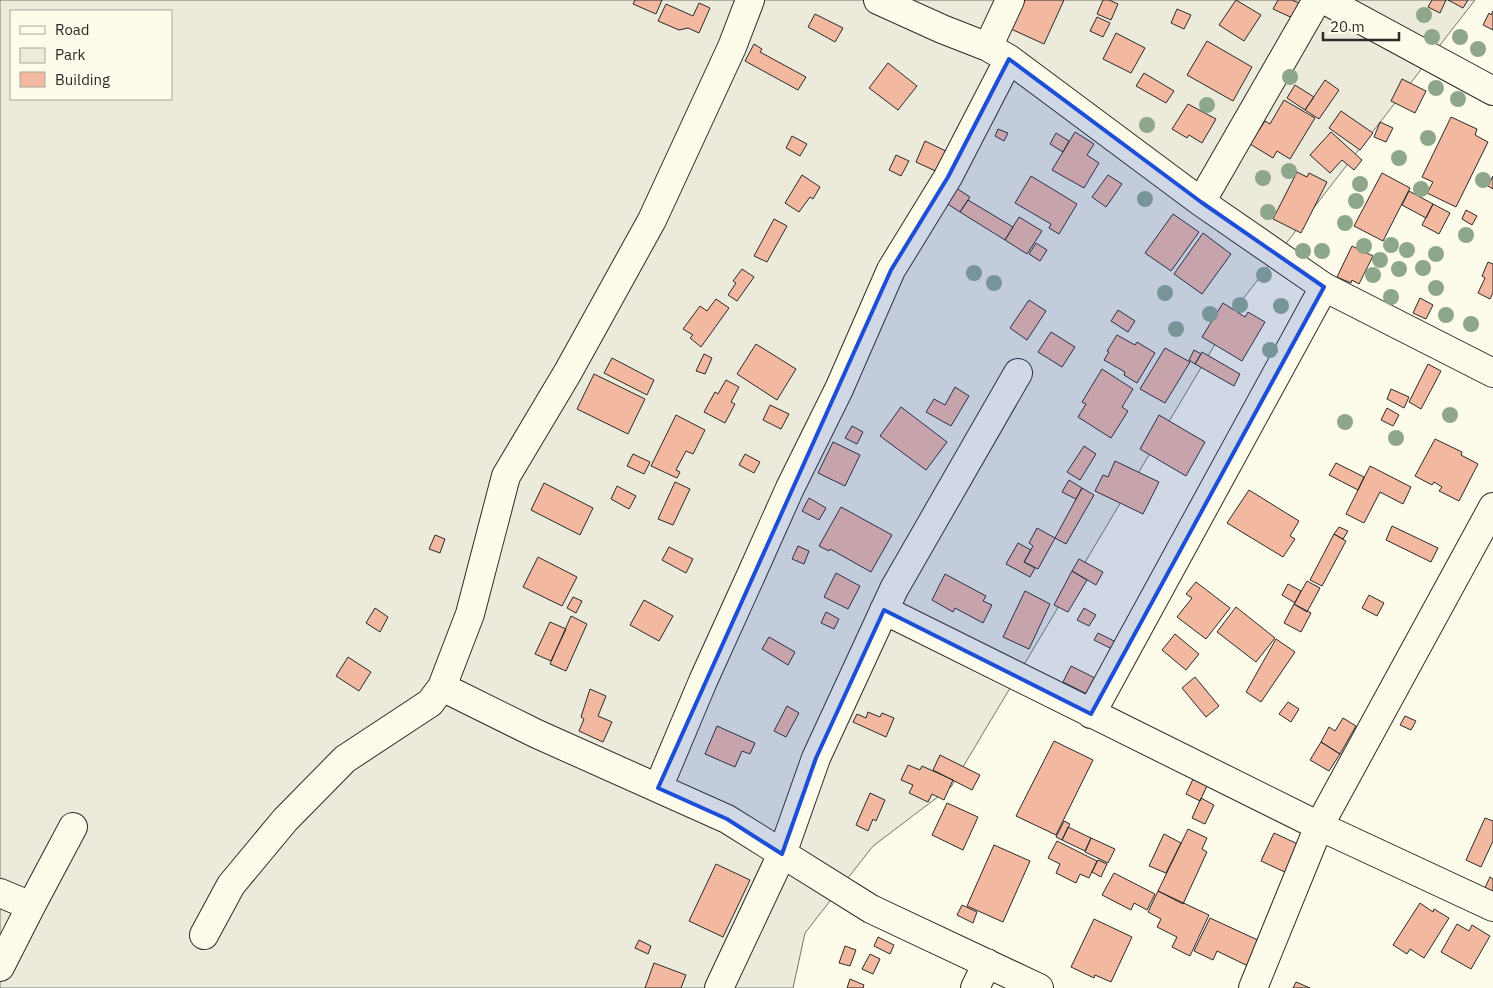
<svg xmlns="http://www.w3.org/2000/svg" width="1493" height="988" font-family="'IBM Plex Sans',sans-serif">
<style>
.green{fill:#ecebdb;stroke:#74746e;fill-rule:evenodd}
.building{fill:#f2b8a0;stroke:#2b2b2b}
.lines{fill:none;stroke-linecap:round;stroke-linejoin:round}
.minor-casing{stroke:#2b2b2b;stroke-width:30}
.minor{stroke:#fdfbea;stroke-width:28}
.tree{fill:#8ea78a}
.marked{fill:#1d4ed8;fill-opacity:0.2;stroke:#1d4ed8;stroke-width:4;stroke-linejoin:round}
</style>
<rect width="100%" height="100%" fill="#fdfbea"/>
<path class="green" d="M0,0H1475L1239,304L951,787L873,846L805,933L793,988H0ZM11,11H171V99H11Z"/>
<path class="building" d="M635,0H662L656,14L633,4Z
M1025,0H1064L1044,44L1011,29Z
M1103,0H1109L1118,4L1111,20L1097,14Z
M1236,0L1261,15L1244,41L1219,25Z
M1278,0H1292L1304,5L1297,20L1273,9Z
M1432,0H1446L1440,13L1428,7Z
M1448,0H1468L1463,8Z
M699,3L710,8L699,33L688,28L679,30L658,21L666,4L693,16Z
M1177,9L1191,15L1184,29L1171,23Z
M1493,11V30L1483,25L1489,13L1491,15Z
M815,14L843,28L835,42L808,27Z
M1097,17L1110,23L1103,37L1090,31Z
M1116,33L1145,48L1131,73L1103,59Z
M1207,41L1252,67L1233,101L1187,75Z
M754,44L762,49L760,52L806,77L798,90L745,61Z
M888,63L917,86L898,110L869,88Z
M1144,73L1174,91L1166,103L1136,86Z
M1402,79L1426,91L1415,113L1391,101Z
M1325,80L1339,90L1319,119L1305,110Z
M1295,85L1314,97L1305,110L1287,98Z
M1284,100L1315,118L1290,159L1277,151L1273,158L1250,144L1265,121L1270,124Z
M1188,104L1216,119L1202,143L1189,135L1187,138L1172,129Z
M1341,111L1373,133L1360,150L1329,128Z
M1451,117L1477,129L1475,135L1488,142L1456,207L1427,193L1433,182L1422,177Z
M1380,122L1393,128L1386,142L1374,137Z
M998,129L1008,133L1004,141L995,136Z
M1075,132L1094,144L1087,155L1099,163L1084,188L1052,170Z
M1331,132L1362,160L1354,170L1342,160L1330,173L1310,155Z
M1056,133L1069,141L1063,152L1050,144Z
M792,136L807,144L800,156L786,148Z
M925,141L950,153L940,173L916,162Z
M896,155L909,161L901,176L889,170Z
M1297,172L1307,177L1309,173L1327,182L1301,233L1273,219Z
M1382,173L1410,188L1383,241L1354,226Z
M802,175L820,187L813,199L810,197L799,212L785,203Z
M1108,175L1122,184L1106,207L1092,197Z
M1031,176L1077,204L1059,234L1049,228L1051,224L1015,203Z
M1493,176V189L1488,186Z
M953,186L970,197L960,212L943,201Z
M1409,191L1433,204L1426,218L1402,205Z
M968,200L1013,227L1005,240L960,212Z
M1433,204L1450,213L1439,234L1422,225Z
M1466,210L1477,216L1472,225L1462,219Z
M1173,214L1199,232L1171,271L1145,253Z
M1019,217L1042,231L1027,254L1005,240Z
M774,219L787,226L767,262L754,256Z
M1203,233L1231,254L1202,294L1174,274Z
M1036,243L1047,250L1040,261L1029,254Z
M1352,246L1373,256L1359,284L1352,280L1351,283L1337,277Z
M1488,262L1493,264V293L1490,299L1478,293L1485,278L1482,276Z
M742,269L754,277L737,301L728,295L736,283L733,281Z
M1420,298L1433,305L1426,319L1413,313Z
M716,299L729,308L701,347L690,338L693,335L683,329L700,306L707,311Z
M1029,300L1046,311L1027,340L1010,328Z
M1223,303L1245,317L1248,312L1265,322L1242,361L1202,337Z
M1118,310L1135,321L1128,332L1111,321Z
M1051,332L1075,347L1062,367L1038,352Z
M1117,335L1135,345L1137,342L1155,353L1137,383L1124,375L1125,372L1104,360L1109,352L1107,351Z
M756,344L796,369L777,400L737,374Z
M1165,348L1190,362L1165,403L1140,389Z
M1194,350L1201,354L1195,364L1189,360Z
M1202,352L1240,374L1234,386L1195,364Z
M704,354L712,358L705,374L696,371Z
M612,358L654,380L647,395L604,373Z
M1428,364L1441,371L1421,409L1409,402Z
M1102,369L1133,389L1122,407L1128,411L1111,438L1078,417L1086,404L1082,402Z
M594,374L645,399L628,434L577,409Z
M726,380L739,387L731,402L735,404L725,423L704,412L715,392L718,394Z
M955,387L969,396L951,426L926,412L934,399L945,405Z
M1391,389L1409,397L1404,408L1387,399Z
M770,405L789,414L781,429L763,420Z
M901,407L947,442L926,470L880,436Z
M1387,408L1399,415L1393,426L1381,420Z
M676,415L705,430L693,454L686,451L676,470L680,472L677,478L651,466Z
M1159,415L1205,442L1186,476L1140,449Z
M852,426L863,432L857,444L845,438Z
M1435,439L1462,452L1461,455L1478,464L1459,501L1439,491L1442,487L1434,482L1432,485L1415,476Z
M833,442L860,455L845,486L818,473Z
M1084,446L1096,454L1080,480L1067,472Z
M633,454L650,462L644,474L627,466Z
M745,454L760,462L754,473L739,465Z
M1115,461L1159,482L1143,514L1095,491L1103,475L1108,477Z
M1336,463L1364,477L1358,490L1329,475Z
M1370,466L1411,487L1403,504L1380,492L1364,523L1346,514Z
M1069,480L1082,488L1076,499L1062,492Z
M675,482L690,489L673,525L658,519Z
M544,483L593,508L580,535L531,510Z
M617,486L636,496L629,509L611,499Z
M1082,488L1094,495L1066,544L1055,538Z
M1249,490L1299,521L1290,536L1295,539L1283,557L1227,523Z
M809,498L826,508L819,520L802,511Z
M841,507L892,535L871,572L830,549L829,551L819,546Z
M1392,526L1438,548L1431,562L1386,540Z
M1339,527L1348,531L1343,539L1334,534Z
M1037,528L1055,538L1038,569L1024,562L1033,546L1029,543Z
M1334,534L1346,541L1322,586L1310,580Z
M435,535L445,539L440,553L429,549Z
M1018,543L1031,550L1024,562L1035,568L1030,577L1006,564Z
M798,546L809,551L804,564L792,559Z
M669,547L693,559L686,573L662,560Z
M538,557L577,577L562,606L523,587Z
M1079,559L1103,572L1096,585L1072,571Z
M1072,571L1087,580L1068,612L1054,605Z
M836,573L860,586L848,609L824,597Z
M945,574L986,596L983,601L992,605L983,623L955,608L953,612L932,600Z
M1307,581L1320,588L1307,612L1294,604Z
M1196,582L1230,608L1206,639L1177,617L1192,598L1186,594Z
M1288,584L1301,591L1295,603L1282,595Z
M1025,591L1050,604L1029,649L1003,637Z
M1369,595L1384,603L1377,616L1362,608Z
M573,597L582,601L576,613L567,608Z
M644,600L673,616L659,641L630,625Z
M1294,604L1311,613L1301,632L1284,623Z
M1236,607L1275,638L1256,662L1217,632Z
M375,608L388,617L380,632L366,623Z
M1084,608L1096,615L1089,626L1077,620Z
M826,612L839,619L834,629L821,623Z
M571,616L587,624L566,671L550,664Z
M550,622L566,629L551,661L535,654Z
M1098,633L1120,644L1116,651L1094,640Z
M1175,634L1199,654L1186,670L1162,650Z
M769,637L795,652L788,665L762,649Z
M1276,639L1295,652L1261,702L1246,692Z
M348,657L371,672L359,691L336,676Z
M1071,666L1099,680L1091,696L1063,682Z
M1195,677L1219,706L1206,717L1182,688Z
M590,689L606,696L598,716L612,722L603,742L579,731L584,719L581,717Z
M1288,702L1299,709L1291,722L1279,714Z
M787,706L799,713L786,737L774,731Z
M868,712L880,717L882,713L894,718L886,737L853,722L857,714L866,718Z
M1405,716L1416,721L1411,730L1400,725Z
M1343,718L1356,726L1340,754L1321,742L1329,727L1335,731Z
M717,726L755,743L750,754L742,751L735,767L705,754Z
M1054,741L1093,760L1056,835L1016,816Z
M1321,742L1340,754L1329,771L1310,760Z
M940,755L980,775L972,790L933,770Z
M908,765L920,770L922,766L953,780L944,800L932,794L928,802L909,793L913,785L901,780Z
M1193,779L1207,786L1200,801L1186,794Z
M870,793L885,800L876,821L873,819L868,831L856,825Z
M1201,798L1214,805L1205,824L1192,818Z
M947,803L978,817L963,850L932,835Z
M1485,818L1493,821V841L1481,867L1466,860Z
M1064,821L1070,824L1062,840L1056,837Z
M1068,827L1091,838L1085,851L1062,840Z
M1188,829L1207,838L1202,849L1207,852L1183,904L1158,891Z
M1274,833L1302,846L1289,874L1261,861Z
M1164,834L1181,843L1166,873L1149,866Z
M1091,838L1115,849L1108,863L1085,852Z
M1057,841L1097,861L1089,878L1080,874L1076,883L1056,873L1060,864L1048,858Z
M994,845L1030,861L1003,922L967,906Z
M1098,860L1107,864L1101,877L1092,872Z
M716,864L750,880L723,937L689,921Z
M1114,873L1155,894L1147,910L1134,903L1131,910L1102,895Z
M1490,877L1493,879V894L1484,890Z
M1158,891L1209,915L1190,956L1172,947L1177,937L1157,927L1161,919L1148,912Z
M1420,903L1433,912L1434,909L1449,918L1424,958L1410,949L1407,954L1393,945Z
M962,905L977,912L973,923L957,915Z
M1210,918L1262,942L1250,967L1217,951L1213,960L1194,951Z
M1094,919L1132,937L1111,982L1095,975L1094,978L1071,967Z
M1457,924L1469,931L1472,925L1490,936L1471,969L1441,952Z
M878,937L894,945L890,954L874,946Z
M639,940L651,946L648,954L635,948Z
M845,946L856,950L850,966L839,963Z
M870,954L880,959L873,974L862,969Z
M654,963L686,975L681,988H645Z
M850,979L864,985L863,988H847Z
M1296,982L1310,988H1293Z"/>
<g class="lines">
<defs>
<path id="minor" d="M878,0L942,29L988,47L1009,59L1201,202L1324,287L1493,373
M1325,0L1493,91
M988,47L1010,0
M1201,202L1317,0
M884,610L1319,826L1493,507
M442,687L537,734L727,819L871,909L1039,988
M1091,714L1324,287
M658,788L703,681L752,573L790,488L839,389L891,270L948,177L1009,59
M0,893L31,906
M204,935L231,885L285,820L345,759L430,703L442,687L470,614L506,476L568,372L652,220L732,47L750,0
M0,967L31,906L73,827
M719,988L782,854L816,758L894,589L1018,373
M975,988L987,963
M1253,988L1319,826L1493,907"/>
</defs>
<use href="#minor" class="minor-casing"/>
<use href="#minor" class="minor"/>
</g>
<g class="tree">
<circle cx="1424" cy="15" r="8"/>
<circle cx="1432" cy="37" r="8"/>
<circle cx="1460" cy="37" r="8"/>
<circle cx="1478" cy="49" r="8"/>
<circle cx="1290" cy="77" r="8"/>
<circle cx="1436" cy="88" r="8"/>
<circle cx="1458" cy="99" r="8"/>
<circle cx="1207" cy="105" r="8"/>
<circle cx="1147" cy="125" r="8"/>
<circle cx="1428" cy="138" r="8"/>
<circle cx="1399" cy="158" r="8"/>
<circle cx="1289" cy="171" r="8"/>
<circle cx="1263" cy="178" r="8"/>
<circle cx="1483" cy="180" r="8"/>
<circle cx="1360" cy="184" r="8"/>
<circle cx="1421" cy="189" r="8"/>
<circle cx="1145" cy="199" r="8"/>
<circle cx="1356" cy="201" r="8"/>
<circle cx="1268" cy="212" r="8"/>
<circle cx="1345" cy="223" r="8"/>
<circle cx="1466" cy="235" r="8"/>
<circle cx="1391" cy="245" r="8"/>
<circle cx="1364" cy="246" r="8"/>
<circle cx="1407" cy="250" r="8"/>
<circle cx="1303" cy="251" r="8"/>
<circle cx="1322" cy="251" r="8"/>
<circle cx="1436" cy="254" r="8"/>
<circle cx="1380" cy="260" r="8"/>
<circle cx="1423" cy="268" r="8"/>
<circle cx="1399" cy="269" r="8"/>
<circle cx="974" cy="273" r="8"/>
<circle cx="1264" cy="275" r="8"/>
<circle cx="1373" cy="275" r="8"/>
<circle cx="994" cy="283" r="8"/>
<circle cx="1436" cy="288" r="8"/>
<circle cx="1165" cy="293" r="8"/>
<circle cx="1391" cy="297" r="8"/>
<circle cx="1240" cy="305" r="8"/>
<circle cx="1281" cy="306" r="8"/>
<circle cx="1210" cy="314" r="8"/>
<circle cx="1446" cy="315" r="8"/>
<circle cx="1471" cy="324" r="8"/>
<circle cx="1176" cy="329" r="8"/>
<circle cx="1270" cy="350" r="8"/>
<circle cx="1450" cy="415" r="8"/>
<circle cx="1345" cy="422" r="8"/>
<circle cx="1396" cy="438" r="8"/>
</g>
<path class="marked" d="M1009,59L1201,202L1324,287L1091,714L884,610L816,758L782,854L727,819L658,788L891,270L948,177Z"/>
<rect x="10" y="10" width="162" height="90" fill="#fdfbea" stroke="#a9a89e"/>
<rect x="20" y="26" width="25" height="8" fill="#fdfbea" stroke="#a9a89e"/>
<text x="55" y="35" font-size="15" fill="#2b2b2b">Road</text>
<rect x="20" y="48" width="25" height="15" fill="#ecebdb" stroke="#a9a89e"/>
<text x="55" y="60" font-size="15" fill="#2b2b2b">Park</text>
<rect x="20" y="72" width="25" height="15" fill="#f2b8a0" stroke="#a9a89e"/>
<text x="55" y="85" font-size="15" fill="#2b2b2b">Building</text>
<path d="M1323 32v8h76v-8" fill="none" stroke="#2b2b2b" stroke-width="2.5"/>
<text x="1330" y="32" font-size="15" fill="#2b2b2b" stroke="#fdfbea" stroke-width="4" paint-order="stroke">20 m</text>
</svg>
